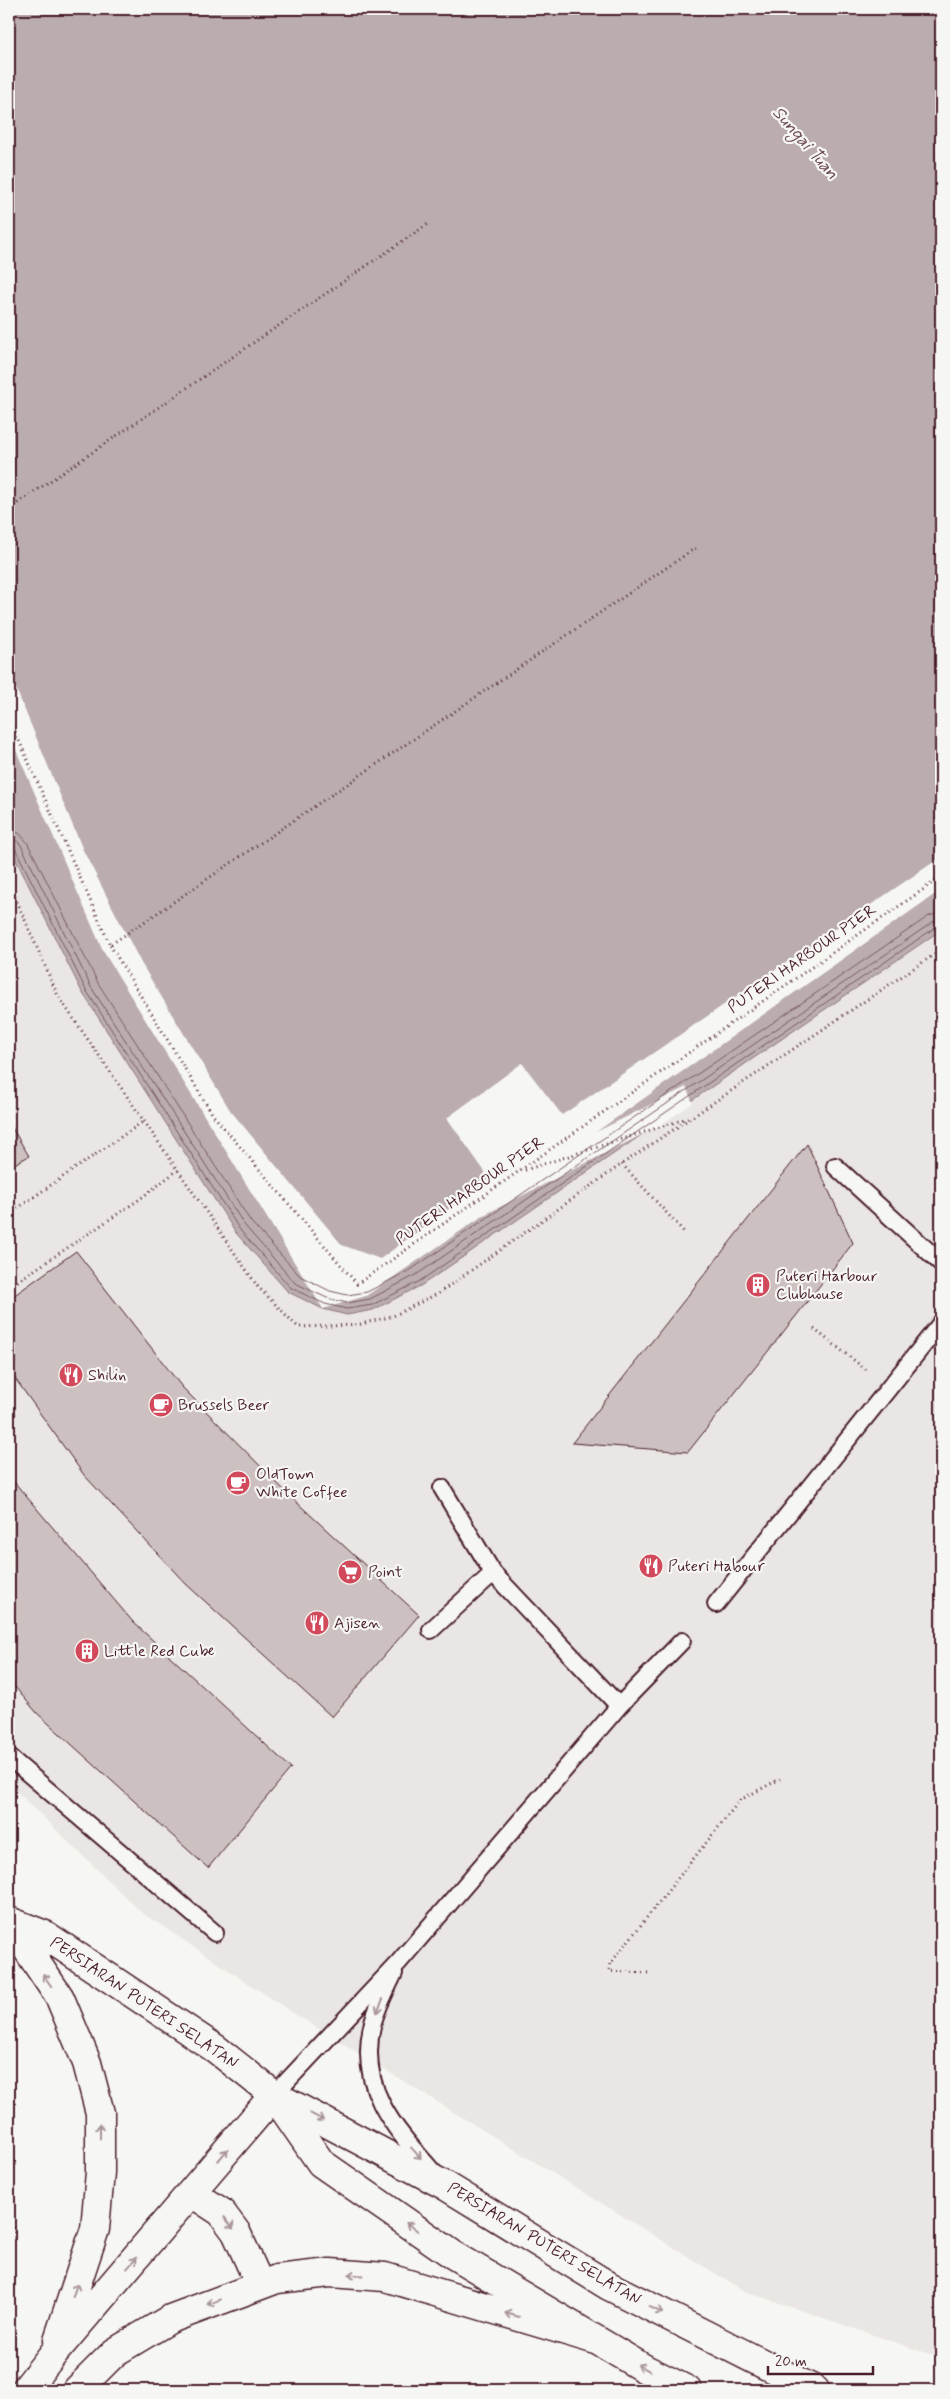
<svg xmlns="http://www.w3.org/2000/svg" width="950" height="2399" font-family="Mynerve,sans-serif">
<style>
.built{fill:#e9e6e3}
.water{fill:#bbadae;stroke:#8e747a}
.pier{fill:#f6f6f2}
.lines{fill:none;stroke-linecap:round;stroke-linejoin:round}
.shore{stroke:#77585f;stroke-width:1}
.building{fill:#ccc1c0;stroke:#4a1f2b}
.lane-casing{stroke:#4a1f2b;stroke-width:20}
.street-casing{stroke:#4a1f2b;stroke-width:31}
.secondary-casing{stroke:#4a1f2b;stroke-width:31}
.path{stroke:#4a1f2b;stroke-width:3;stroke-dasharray:1 4;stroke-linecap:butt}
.lane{stroke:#f6f6f2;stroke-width:16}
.street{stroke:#f6f6f2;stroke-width:28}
.secondary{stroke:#f6f6f2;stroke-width:28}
.oneway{stroke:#a99598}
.labels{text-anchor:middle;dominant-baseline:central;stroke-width:4.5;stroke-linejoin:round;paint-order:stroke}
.street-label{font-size:16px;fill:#4a1f2b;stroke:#f6f6f2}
.poi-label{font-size:16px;fill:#4a1f2b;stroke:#f6f6f2;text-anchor:start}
.water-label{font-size:18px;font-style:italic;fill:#6c4a52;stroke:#f6f6f2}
</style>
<rect width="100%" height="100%" fill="#f6f6f2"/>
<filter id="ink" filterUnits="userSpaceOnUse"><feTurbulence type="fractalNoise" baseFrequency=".02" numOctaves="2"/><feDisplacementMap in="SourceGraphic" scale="10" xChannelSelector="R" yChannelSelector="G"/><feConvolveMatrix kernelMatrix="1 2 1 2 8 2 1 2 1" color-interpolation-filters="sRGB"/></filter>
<g filter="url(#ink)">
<path class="built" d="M9,846L82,992L236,1233L373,1310L422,1285L941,930V2358L744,2291L290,2011L141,1912L9,1784Z"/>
<path class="water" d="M9,9H941V930L422,1285L373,1310L347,1315L323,1309L288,1292L236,1233L82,992L9,846Z"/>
<path class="pier" d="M9,672L83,850L141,963L230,1110L342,1245L380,1259L490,1179L447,1118L522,1063L562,1115L941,857V890L596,1132L686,1087L693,1103L661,1125L484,1215L366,1296L323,1309L103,951L9,734Z"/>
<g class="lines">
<path class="shore" d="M9,831L19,833L27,842L98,983L251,1222L300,1276L330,1291L347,1295L367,1292L412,1269L929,916L941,913
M9,839L16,840L21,845L91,987L245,1226L295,1283L327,1298L347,1303L370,1299L416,1275L933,922L941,920
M9,845L15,848L86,990L240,1230L291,1288L325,1304L347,1309L372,1305L420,1281L936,927L941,926"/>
</g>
<path class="building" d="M9,1123L29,1156L9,1167Z
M807,1144L853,1243L796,1316L688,1452L572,1443Z
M76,1251L182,1387L292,1498L419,1615L332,1717L186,1584L84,1475L9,1370V1299Z
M9,1476L133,1622L291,1768L208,1868L37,1713L9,1680Z"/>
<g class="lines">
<defs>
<path id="lane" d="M835,1166L941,1263
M442,1488L493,1573L619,1706
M716,1604L941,1323
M431,1630L493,1573
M9,1757L215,1933
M394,1973C387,1988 378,2005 373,2022C356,2087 394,2128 434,2173
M274,2095L399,1962L619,1706L682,1641"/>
<path id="street" d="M274,2095L446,2186L609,2286L815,2390
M276,2098L321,2163L452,2254L645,2369L687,2390"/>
<path id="secondary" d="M9,1921L45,1935L216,2049L274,2095L54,2353L25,2390
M9,1922L60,1998L87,2063L100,2113V2172L95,2229L58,2340
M192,2193L221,2212L236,2232L260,2285
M77,2390L115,2352L170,2319L277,2279L330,2273L385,2277L593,2339"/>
</defs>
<use href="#lane" class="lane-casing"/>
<use href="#street" class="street-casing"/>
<use href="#secondary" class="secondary-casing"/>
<path class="path" d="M9,509L428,224
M9,718L110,945L697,547
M9,883L58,996L258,1287L298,1327L357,1325L393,1316L439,1293L622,1164L941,950
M110,945L213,1115L357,1284L941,877
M622,1164L684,1232
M525,1170L688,1118
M9,1214L144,1121
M9,1287L137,1201L178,1170
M814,1329L869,1372
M648,1973L609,1971L610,1964L740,1800L780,1779
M9,2162L14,2229L9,2271"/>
<use href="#lane" class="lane"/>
<use href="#street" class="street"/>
<use href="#secondary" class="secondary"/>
</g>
<defs><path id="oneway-shaft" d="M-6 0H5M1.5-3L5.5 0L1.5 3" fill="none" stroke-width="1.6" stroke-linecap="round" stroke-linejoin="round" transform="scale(1.25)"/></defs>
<g class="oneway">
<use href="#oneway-shaft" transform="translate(47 1980) rotate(-124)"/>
<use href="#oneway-shaft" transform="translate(380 2006) rotate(114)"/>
<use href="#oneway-shaft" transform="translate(317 2117) rotate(28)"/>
<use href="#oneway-shaft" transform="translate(100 2131) rotate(-90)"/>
<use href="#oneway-shaft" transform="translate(416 2153) rotate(48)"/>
<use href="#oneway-shaft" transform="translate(223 2155) rotate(-50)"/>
<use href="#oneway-shaft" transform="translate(229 2223) rotate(52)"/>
<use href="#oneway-shaft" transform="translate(412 2227) rotate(-145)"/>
<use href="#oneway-shaft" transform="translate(132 2263) rotate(-49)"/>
<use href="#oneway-shaft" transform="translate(355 2275) rotate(-176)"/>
<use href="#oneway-shaft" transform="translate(75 2290) rotate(-72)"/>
<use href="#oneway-shaft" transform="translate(214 2302) rotate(160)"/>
<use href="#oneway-shaft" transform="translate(656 2310) rotate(27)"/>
<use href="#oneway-shaft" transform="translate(512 2315) rotate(-164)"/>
<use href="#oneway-shaft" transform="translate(644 2368) rotate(-151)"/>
</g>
</g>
<defs>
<symbol id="building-disc" viewBox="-11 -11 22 22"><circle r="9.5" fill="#d1495b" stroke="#f6f6f2"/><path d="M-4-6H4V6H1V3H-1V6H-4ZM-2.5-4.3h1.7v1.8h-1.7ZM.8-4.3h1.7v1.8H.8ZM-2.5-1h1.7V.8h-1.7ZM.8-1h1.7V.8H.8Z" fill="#fff"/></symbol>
<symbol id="restaurant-disc" viewBox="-11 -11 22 22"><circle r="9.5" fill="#d1495b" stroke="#f6f6f2"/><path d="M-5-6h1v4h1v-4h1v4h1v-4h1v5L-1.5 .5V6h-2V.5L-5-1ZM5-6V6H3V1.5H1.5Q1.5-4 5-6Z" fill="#fff"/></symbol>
<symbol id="cafe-disc" viewBox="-11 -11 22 22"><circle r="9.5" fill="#d1495b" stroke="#f6f6f2"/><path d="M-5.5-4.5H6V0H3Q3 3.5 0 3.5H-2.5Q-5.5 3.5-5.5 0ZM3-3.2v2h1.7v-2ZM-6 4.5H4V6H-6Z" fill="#fff"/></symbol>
<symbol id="supermarket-disc" viewBox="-11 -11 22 22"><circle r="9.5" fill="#d1495b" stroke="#f6f6f2"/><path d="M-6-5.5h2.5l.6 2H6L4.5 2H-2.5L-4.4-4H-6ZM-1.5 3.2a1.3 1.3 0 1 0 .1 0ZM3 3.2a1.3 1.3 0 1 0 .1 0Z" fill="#fff"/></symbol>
</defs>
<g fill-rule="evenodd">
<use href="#building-disc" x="744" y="1271" width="28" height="28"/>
<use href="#restaurant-disc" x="57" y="1361" width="28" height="28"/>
<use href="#cafe-disc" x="147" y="1391" width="28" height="28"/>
<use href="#cafe-disc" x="224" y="1469" width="28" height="28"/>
<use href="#restaurant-disc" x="637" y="1552" width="28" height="28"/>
<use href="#supermarket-disc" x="336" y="1558" width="28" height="28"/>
<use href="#restaurant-disc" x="303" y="1609" width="28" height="28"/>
<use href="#building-disc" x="73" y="1637" width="28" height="28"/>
</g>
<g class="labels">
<g class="street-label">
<text transform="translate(802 959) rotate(-35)">PUTERI HARBOUR PIER</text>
<text transform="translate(470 1191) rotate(-35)">PUTERI HARBOUR PIER</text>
<text transform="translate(144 2003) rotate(34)">PERSIARAN PUTERI SELATAN</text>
<text transform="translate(544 2244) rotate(31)">PERSIARAN PUTERI SELATAN</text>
</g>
<g class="poi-label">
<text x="776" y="1276">Puteri Harbour<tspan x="776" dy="18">Clubhouse</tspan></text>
<text x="88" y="1375">Shilin</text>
<text x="178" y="1405">Brussels Beer</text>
<text x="256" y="1474">OldTown<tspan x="256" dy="18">White Coffee</tspan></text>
<text x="668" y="1566">Puteri Habour</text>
<text x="368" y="1572">Point</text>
<text x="334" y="1623">Ajisen</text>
<text x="104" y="1651">Little Red Cube</text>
</g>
<g class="water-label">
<text transform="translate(805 143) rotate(49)">Sungai Tuan</text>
</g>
</g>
<rect width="950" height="2399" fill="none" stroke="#f6f6f2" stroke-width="30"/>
<rect x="15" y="15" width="920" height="2369" fill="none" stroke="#4a1f2b" stroke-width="2" filter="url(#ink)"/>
<path d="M768 2366v8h105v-8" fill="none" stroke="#4a1f2b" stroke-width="2.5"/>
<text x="775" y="2366" font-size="15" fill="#4a1f2b" stroke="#f6f6f2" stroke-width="4" paint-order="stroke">20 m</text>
</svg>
